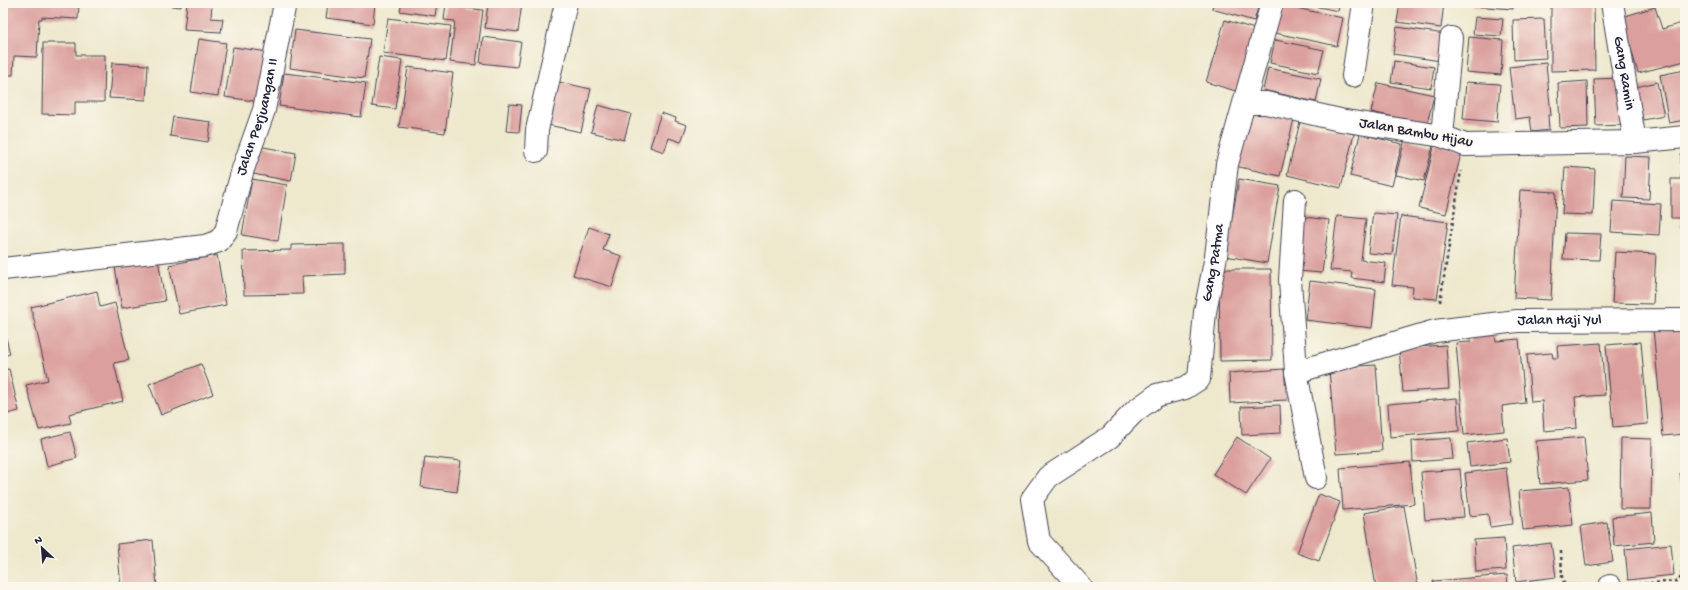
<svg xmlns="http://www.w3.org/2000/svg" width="1688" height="590" font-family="'Gochi Hand',sans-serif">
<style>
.building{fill:#dba09e}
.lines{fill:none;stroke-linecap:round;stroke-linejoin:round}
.street-casing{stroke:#414051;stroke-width:24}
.path{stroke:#414051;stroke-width:2.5;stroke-dasharray:3 3;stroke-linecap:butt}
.street{stroke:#fff;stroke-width:22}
.labels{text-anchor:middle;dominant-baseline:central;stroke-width:3.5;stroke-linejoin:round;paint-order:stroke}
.street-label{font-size:15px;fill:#22223b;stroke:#fbf7ec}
</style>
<rect width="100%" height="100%" fill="#fbf7ec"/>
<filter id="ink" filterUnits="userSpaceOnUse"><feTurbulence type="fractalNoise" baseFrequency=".025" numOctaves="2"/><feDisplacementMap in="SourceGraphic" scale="8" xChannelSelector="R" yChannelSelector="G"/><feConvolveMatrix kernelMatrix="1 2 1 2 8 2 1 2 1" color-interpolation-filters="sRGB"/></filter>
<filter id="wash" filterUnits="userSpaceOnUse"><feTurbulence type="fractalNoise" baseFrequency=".012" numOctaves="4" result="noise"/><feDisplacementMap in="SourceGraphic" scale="16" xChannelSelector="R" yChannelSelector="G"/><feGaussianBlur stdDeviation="0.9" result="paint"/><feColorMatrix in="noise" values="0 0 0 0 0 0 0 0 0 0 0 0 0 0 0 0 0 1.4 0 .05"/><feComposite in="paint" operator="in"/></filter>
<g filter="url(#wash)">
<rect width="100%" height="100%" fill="#eee8cd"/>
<g id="blocks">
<path class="building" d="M3,3H79L78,19L42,17V19H39L37,57L14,56L13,75H3V28H5L6,17H3Z
M144,3H181V7Z
M187,3H212L211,18L223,19L221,32L184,30Z
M328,3H375L373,24L326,18Z
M402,3H437L435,16L400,11Z
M446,3H467L466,8L483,10L476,65L450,62L455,21L444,20Z
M488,3H522L518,32L485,28Z
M1213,3H1254L1259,4L1254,21L1212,9Z
M1299,3H1340L1338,11Z
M1400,3H1444L1441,28L1397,22Z
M1472,3H1514L1513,9L1472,6Z
M1551,3H1594L1595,70L1551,71Z
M1282,5L1343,18L1337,46L1275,33Z
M1655,7L1662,29L1685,22V61L1638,73L1622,17Z
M1475,17L1503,19L1501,36L1473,34Z
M388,18L451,26L446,61L383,53Z
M1544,19L1546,58L1514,60L1513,20Z
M1225,20L1258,30L1239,92L1206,82Z
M1397,27L1445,34L1441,61L1393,54Z
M295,30L370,39L364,78L290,68Z
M483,37L521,42L517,67L480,63Z
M1469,37L1503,40L1501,75L1466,72Z
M199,39L226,43L218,96L191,92Z
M1275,40L1324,50L1318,73L1270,63Z
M43,43H76V55H105L104,102H75V115L42,114Z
M233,47L268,52L261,102L225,97Z
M379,57L402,60L395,109L372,106Z
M1394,61L1434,67L1431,88L1391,82Z
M112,63L148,65L146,100L109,98Z
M1546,63L1551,115H1548L1549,130L1532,132L1530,117L1515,119L1509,67Z
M408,67L453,73L445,133L399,127Z
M1268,68L1321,79L1316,102L1263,90Z
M1685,70V120L1669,123L1660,75Z
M284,73L366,83L361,117L279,106Z
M1623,78L1625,125L1596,126L1594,79Z
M1587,81L1588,127L1560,128L1558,83Z
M559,82L591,89L581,132L548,125Z
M1466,82L1500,84L1497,122L1463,119Z
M1657,82L1664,116L1643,120L1636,87Z
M1378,83L1434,95L1427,124L1371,112Z
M509,104L522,105L519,132L506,131Z
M1250,104L1295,115L1280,176L1235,166Z
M598,105L631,114L624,140L591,132Z
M661,113L676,118L675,121L687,125L681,142L669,138L664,152L650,147Z
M173,117L211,122L208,142L170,136Z
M1300,122L1354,134L1341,188L1287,175Z
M1360,134L1402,144L1392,186L1350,176Z
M1405,139L1433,146L1424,181L1396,175Z
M1435,143L1462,150L1446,214L1419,208Z
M258,146L296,153L291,181L253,174Z
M1681,154H1685V228H1681V218H1671V179H1681Z
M1625,156L1651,157L1649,199L1623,198Z
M1565,167L1595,169L1593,215L1562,214Z
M252,179L287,185L278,241L242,235Z
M1239,179L1280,186L1267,263L1225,256Z
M1520,190L1556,192L1551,300L1514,298Z
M1613,201L1661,204L1659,235L1611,232Z
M1373,213L1397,215L1392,255L1368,253Z
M1337,216L1366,219L1361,260L1386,263L1384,282L1351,278L1352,272L1330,270Z
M1401,216L1448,222L1437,299L1412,297L1413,287L1392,285Z
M1305,217L1329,220L1322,273L1298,271Z
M589,227L609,234L603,250L622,256L612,287L573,275Z
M1565,233L1601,234L1599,260L1563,259Z
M345,244V274L302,276L303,294L244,295L243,251L291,250V245Z
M1615,252L1656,254L1653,304L1612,303Z
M157,253L165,301L122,308L114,261Z
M217,255L226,305L179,314L169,265Z
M1219,269H1271L1272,360L1220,361Z
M1310,281L1376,289L1372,328L1305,320Z
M97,291L100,307L115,303L129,360L114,363L123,401L69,414L71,423L39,430L26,385L48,380L31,307Z
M1685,324V434L1663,436L1653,328Z
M3,325L10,354L3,356Z
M1494,332L1496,341L1519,339L1525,403L1502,406L1504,431L1464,435L1456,343L1471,342V334Z
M1641,342L1648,424L1613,427L1606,345Z
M1601,343L1605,395L1575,397L1577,428L1544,431L1542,401L1531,402L1527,355L1552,353L1553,358H1558L1557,346Z
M1446,345L1449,389L1403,392L1399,348Z
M201,364L213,394L161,415L149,384Z
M1376,365L1382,451L1336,454L1329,368Z
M9,369L19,411L3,415V370Z
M1284,369L1287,400L1230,403L1229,373Z
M1457,398L1459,431L1390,437L1388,404Z
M1280,405L1281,433L1242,435L1241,407Z
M70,432L77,458L47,466L41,439Z
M1237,437L1270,459L1246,495L1213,474Z
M1584,437L1588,480L1540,484L1536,441Z
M1451,438L1453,459L1413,462L1412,441Z
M1507,438L1510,462L1470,467L1467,443Z
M1621,438L1652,439L1651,509H1620Z
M425,457L461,461L457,492L421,487Z
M1410,462L1414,504L1343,510L1340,468Z
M1506,468L1513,524L1490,527L1488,514L1470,516L1465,473Z
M1460,469L1464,517L1425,520L1421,472Z
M1680,473H1685V498H1684Z
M1569,487L1573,525L1523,530L1519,491Z
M1319,494L1340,502L1319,561L1297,553Z
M1404,506L1418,587H1376L1364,513Z
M1652,513L1654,542L1614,546L1612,517Z
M1607,522L1613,562L1586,566L1581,526Z
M1504,538L1506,570L1476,572L1474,540Z
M153,540L157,587H121L117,544Z
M1551,543L1556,577L1516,582L1512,548Z
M1671,544L1674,575L1628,580L1625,549Z
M1507,575L1508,587H1434L1433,581Z"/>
</g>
</g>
<g filter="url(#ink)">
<use href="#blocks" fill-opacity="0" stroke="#414051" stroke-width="1"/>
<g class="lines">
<defs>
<g id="street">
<path id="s1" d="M1612,3L1635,142"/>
<path d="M1353,76L1364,3"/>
<path d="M1245,103H1266L1340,120L1442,136L1465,145L1635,142L1685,137"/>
<path d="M1442,136L1451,38"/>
<path d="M536,151L537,130L566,3"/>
<path d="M1295,200L1290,280L1296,372L1316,478"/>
<path id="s2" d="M3,269L205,246L219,241L226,231L243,169L264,110L285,3"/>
<path id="s3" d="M1296,372L1435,331L1517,321L1685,320"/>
<path d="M1610,586V587"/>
<path id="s4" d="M1081,587L1039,541L1032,499L1048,477L1110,437L1135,411L1157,395L1185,388L1199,379L1205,312L1216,256L1227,164L1272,3"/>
</g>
</defs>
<use href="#street" class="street-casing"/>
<path class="path" d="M1440,302L1461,171
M1561,551L1562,578L1565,585H1583
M1638,584L1678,581L1681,577L1685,538"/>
<use href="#street" class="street"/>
</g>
</g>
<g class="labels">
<g class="street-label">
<text stroke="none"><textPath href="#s1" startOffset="71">Gang Ramin</textPath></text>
<text stroke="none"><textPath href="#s2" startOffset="349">Jalan Perjuangan II</textPath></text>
<text transform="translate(1416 133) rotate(10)">Jalan Bambu Hijau</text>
<text stroke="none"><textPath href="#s4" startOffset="432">Gang Patma</textPath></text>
<text stroke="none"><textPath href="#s3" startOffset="270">Jalan Haji Yul</textPath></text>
</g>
</g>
<rect width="1688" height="590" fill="none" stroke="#fbf7ec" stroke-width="16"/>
<g transform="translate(42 548) rotate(334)" stroke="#fbf7ec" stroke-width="3" paint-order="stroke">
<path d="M0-3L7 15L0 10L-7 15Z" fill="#22223b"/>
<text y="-6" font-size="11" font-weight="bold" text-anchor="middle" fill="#22223b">N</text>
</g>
</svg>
